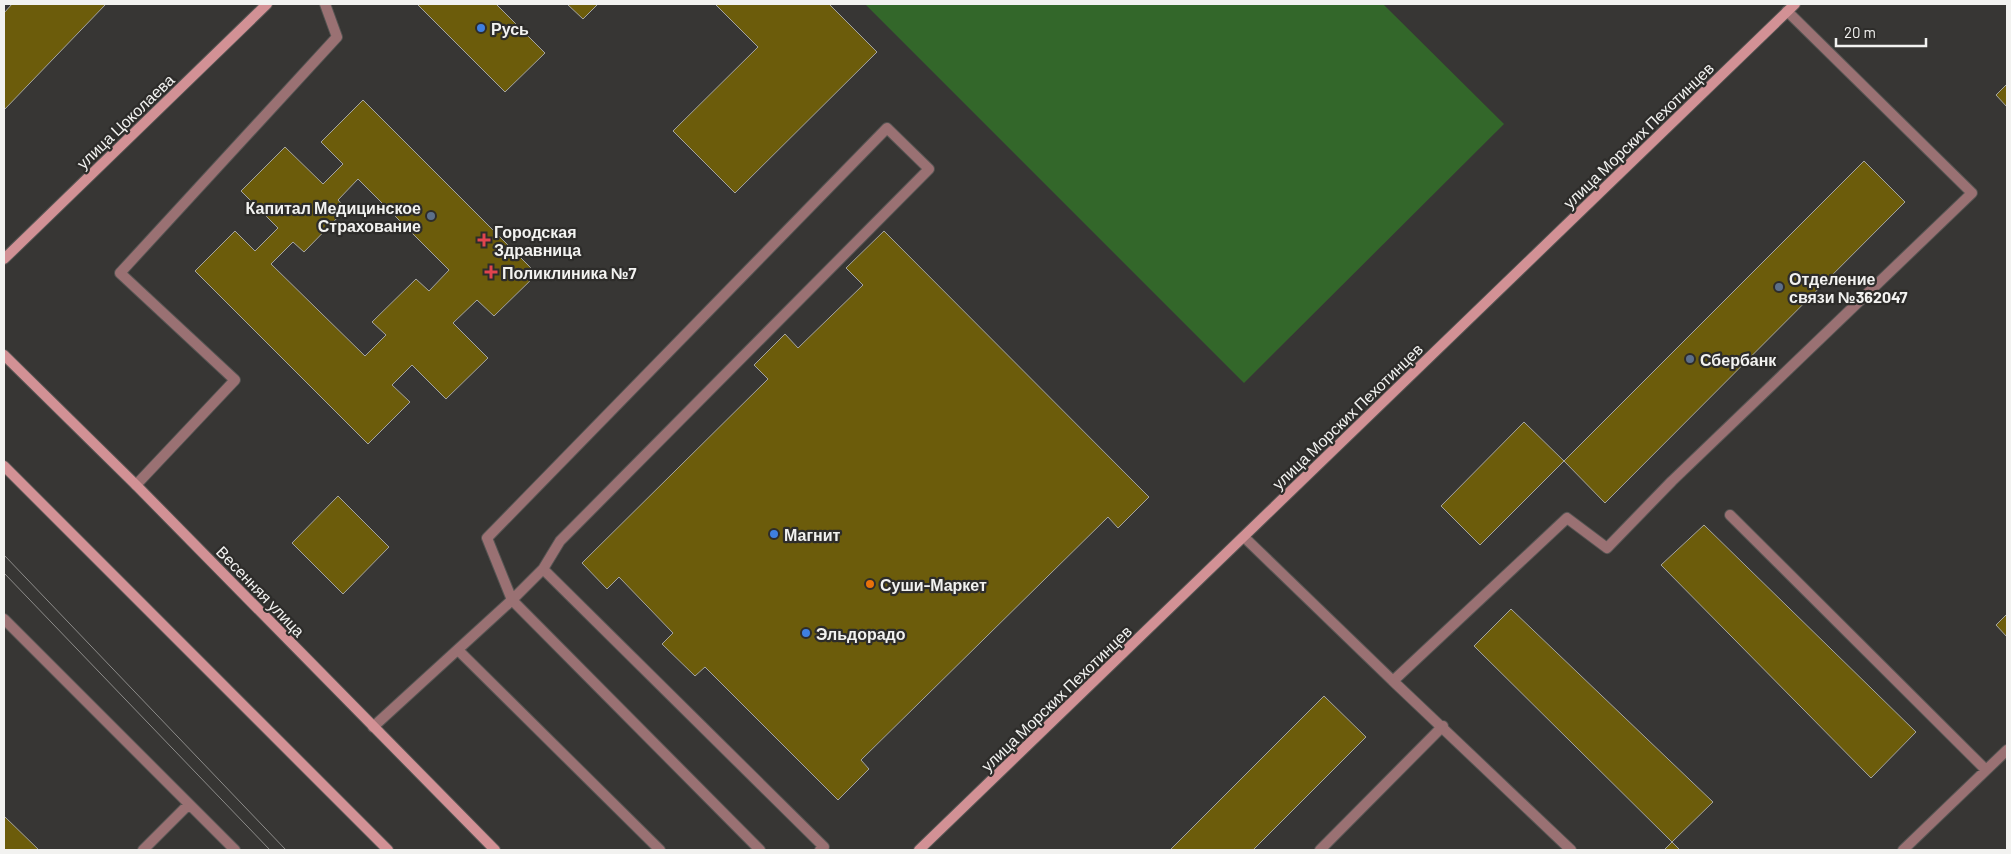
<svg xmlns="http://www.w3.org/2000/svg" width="2011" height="854" font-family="Barlow,sans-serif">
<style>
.green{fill:#33672a}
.building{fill:#6c5c0b;stroke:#a5a5a1;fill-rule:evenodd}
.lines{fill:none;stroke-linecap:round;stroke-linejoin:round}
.lane-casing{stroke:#555452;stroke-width:12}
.secondary-casing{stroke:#555452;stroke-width:12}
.lane{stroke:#9a7173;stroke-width:10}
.secondary{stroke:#d29195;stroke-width:10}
.tram{stroke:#8c8b89;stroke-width:1}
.shop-dot{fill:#3f7fe0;stroke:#2d2c2a;stroke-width:2}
.service-dot{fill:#5c6f8a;stroke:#2d2c2a;stroke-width:2}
.health-dot{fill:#e0444e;stroke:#2d2c2a;stroke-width:2}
.food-dot{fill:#e8710a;stroke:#2d2c2a;stroke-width:2}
.labels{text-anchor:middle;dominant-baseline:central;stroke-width:4.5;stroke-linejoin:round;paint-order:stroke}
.poi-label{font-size:16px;font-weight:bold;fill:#f2f2f0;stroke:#2d2c2a;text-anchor:start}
.street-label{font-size:16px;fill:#f2f2f0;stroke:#2d2c2a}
</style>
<rect width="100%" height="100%" fill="#373634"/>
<path class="green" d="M865,4H1383L1504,124L1244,383Z"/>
<path class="building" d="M12,4H106L4,110V13Z
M417,4H496L545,53L505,92Z
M567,4H598L583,19Z
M715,4H829L877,52L735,193L673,131L758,47Z
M2007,84V107L1996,95Z
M363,100L537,274L494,316L477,300L453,323L488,358L446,399L412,365L392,385L410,402L368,444L195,271L235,231L255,251L278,228L241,191L285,147L323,184L343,164L321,142ZM358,179L449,270L429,291L416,279L372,322L386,335L365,356L271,264L293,242L304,252L346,209L338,200Z
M1864,161L1905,202L1605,503L1564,461Z
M884,231L1149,497L1118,528L1108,517L861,760L869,769L838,800L705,667L695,676L662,644L673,633L619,577L607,589L582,563L768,379L754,365L785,334L798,348L863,285L846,268Z
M1524,422L1564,461L1480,545L1441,506Z
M338,496L389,547L343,594L292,543Z
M1704,525L1916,732L1871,778L1661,565Z
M1511,609L1713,802L1672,842L1474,646Z
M2007,614V637L1996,625Z
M1324,696L1366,737L1253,850H1170Z
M4,816L39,850H4Z
M1672,842L1680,850H1664Z"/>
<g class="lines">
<defs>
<path id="lane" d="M136,485L235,380L120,273L337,37L325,4
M1730,515L1986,770
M1244,537L1393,681L1567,518L1607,548L1672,481L1972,193L1787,11
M543,569L824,847L820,850
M4,619L235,850
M458,650L660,850
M1393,681L1571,850
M373,727L512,600L543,569L560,541L929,169L887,128L487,538L512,600L760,850
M143,850L189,804
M1320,850L1443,726
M1903,850L2007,750"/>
<path id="secondary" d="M4,259L267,4
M4,355L136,485L495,850
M4,466L388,850
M919,850L1795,4"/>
</defs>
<use href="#lane" class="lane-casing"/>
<use href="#secondary" class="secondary-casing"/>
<use href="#lane" class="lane"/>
<use href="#secondary" class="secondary"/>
<path class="tram" d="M4,555L286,850
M4,573L270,850"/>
</g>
<g class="shop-dot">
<circle cx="481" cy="28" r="5"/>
<circle cx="774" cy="534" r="5"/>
<circle cx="806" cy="633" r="5"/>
</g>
<g class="service-dot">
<circle cx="431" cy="216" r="5"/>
<circle cx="1779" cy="287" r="5"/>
<circle cx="1690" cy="359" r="5"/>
</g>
<g class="health-dot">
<path d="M481.5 232.5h5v5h5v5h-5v5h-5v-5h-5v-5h5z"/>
<path d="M488.5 264.5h5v5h5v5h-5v5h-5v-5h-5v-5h5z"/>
</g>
<circle class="food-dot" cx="870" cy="584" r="5"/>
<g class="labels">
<g class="poi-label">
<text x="491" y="28">Русь</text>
<text x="421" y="207" text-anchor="end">Капитал Медицинское<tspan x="421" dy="18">Страхование</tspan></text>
<text x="494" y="231">Городская<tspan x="494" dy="18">Здравница</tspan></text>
<text x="502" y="272">Поликлиника №7</text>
<text x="1789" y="278">Отделение<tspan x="1789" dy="18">связи №362047</tspan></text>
<text x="1700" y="359">Сбербанк</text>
<text x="784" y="534">Магнит</text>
<text x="880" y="584">Суши-Маркет</text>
<text x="816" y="633">Эльдорадо</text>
</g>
<g class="street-label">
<text transform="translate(125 121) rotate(-44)">улица Цоколаева</text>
<text transform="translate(1638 135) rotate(-44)">улица Морских Пехотинцев</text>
<text transform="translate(1347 416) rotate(-44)">улица Морских Пехотинцев</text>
<text transform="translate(261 591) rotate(46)">Весенняя улица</text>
<text transform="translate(1056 698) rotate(-44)">улица Морских Пехотинцев</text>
</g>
</g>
<rect width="2011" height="854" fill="none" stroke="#f2f2f0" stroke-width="10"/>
<path d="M1836 38v8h90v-8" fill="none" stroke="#f2f2f0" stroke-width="2.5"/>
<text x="1844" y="38" font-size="15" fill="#f2f2f0" stroke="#2d2c2a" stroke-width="4" paint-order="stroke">20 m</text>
</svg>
